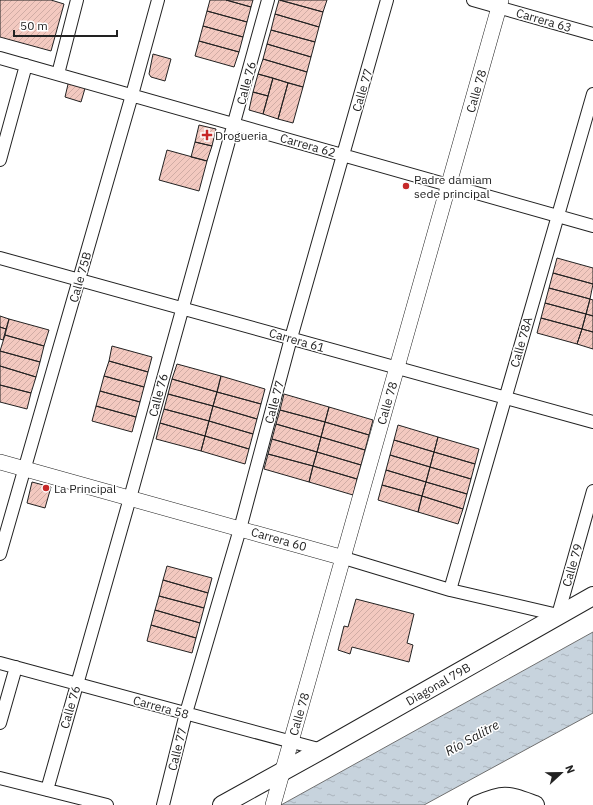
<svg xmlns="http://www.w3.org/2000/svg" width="593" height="805" font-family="'IBM Plex Sans',sans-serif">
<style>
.water{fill:url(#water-ripples);stroke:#6f6f6f}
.building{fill:url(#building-hatch);stroke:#222}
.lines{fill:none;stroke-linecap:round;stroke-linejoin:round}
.minor-casing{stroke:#222;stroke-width:14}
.tertiary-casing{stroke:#222;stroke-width:16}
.secondary-casing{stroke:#222;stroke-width:20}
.minor{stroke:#fff;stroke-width:12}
.tertiary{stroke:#fff;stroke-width:15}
.secondary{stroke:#fff;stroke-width:18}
.poi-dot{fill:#c62828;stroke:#fff;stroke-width:1.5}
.labels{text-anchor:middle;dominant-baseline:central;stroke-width:3;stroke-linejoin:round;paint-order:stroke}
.street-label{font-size:12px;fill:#222;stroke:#fff}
.poi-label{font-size:12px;fill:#222;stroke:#fff;text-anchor:start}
.water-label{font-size:13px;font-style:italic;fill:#222;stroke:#fff}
</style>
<defs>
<pattern id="water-ripples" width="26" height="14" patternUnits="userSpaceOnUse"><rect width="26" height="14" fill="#c7d3dd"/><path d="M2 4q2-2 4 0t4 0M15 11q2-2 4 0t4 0" fill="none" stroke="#abb5bd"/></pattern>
<pattern id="building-hatch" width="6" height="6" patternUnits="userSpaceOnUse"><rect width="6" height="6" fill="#f3c9c0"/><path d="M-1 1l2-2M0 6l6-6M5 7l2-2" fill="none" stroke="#d0aca5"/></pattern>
</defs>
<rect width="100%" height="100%" fill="#fff"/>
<path class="water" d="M593,632V713L424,805H281Z"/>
<path class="building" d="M0,0H51L64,4L51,51L0,37Z
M210,0H226L251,7L247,22L207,11Z
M226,0H253L251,7Z
M279,0L323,12L319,27L275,14Z
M280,0H327L323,12Z
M207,11L247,22L243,37L203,26Z
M275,14L319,27L315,42L271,30Z
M203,26L243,37L239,52L199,41Z
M271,30L315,42L311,57L267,44Z
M199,41L239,52L234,67L195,56Z
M267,44L311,57L307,72L263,59Z
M153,54L171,59L165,81L151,77L149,74Z
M263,59L307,72L303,87L258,74Z
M258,74L273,78L268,96L253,92Z
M273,78L288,83L278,119L263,114Z
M69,80L86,85L81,102L65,97Z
M288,83L303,87L293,123L278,119Z
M253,92L268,96L263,114L249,110Z
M199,125L216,129L212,146L195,142Z
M195,142L212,146L207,161L191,157Z
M167,150L207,161L199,191L159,180Z
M557,258L593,268V284L553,273Z
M553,273L593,284L590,299L549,288Z
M549,288L590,299L586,314L545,303Z
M590,299L593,300V316L586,314Z
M545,303L586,314L582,329L541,318Z
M586,314L593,316V332L582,329Z
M0,316L9,319L6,329L0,327Z
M541,318L582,329L577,344L537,333Z
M9,319L49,330L44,346L5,335Z
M0,327L6,329L3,340L0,339Z
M582,329L593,332V349L577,344Z
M5,335L44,346L40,362L0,351Z
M112,346L152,357L148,372L109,361Z
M0,351L40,362L36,377L0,366Z
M109,361L148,372L144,387L104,376Z
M177,364L221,376L217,392L172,379Z
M0,366L36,377L31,393L0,385Z
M104,376L144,387L140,402L100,391Z
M221,376L265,389L261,404L217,392Z
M172,379L217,392L213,406L168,394Z
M0,385L31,393L27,409L0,402Z
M100,391L140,402L136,417L96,406Z
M217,392L261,404L257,419L213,406Z
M168,394L213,406L209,421L164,409Z
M284,394L329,407L325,422L280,410Z
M96,406L136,417L132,432L92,421Z
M213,406L257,419L253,434L209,421Z
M329,407L373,420L369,435L325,422Z
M164,409L209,421L205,436L160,423Z
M280,410L325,422L321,437L276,424Z
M209,421L253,434L249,449L205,436Z
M325,422L369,435L365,450L321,437Z
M160,423L205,436L201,451L156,439Z
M276,424L321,437L317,452L272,439Z
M398,425L438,437L434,452L394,440Z
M205,436L249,449L245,464L201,451Z
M321,437L365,450L361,465L317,452Z
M438,437L479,449L475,464L434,452Z
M272,439L317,452L313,466L268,454Z
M394,440L434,452L430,467L390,455Z
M317,452L361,465L357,479L313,466Z
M434,452L475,464L471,479L430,467Z
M268,454L313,466L309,482L264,469Z
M390,455L430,467L426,482L386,470Z
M313,466L357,479L353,495L309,482Z
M430,467L471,479L467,494L426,482Z
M386,470L426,482L422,496L382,485Z
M32,482L51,487L45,508L27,503Z
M426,482L467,494L463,509L422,496Z
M382,485L422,496L418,512L378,500Z
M422,496L463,509L458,524L418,512Z
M167,566L212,578L208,593L163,580Z
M163,580L208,593L204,608L159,596Z
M159,596L204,608L200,623L155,610Z
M356,599L414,614L407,643L413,645L409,662L352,647L350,654L338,650L344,626L348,627Z
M155,610L200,623L196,638L151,625Z
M151,625L196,638L192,653L147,641Z"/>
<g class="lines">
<defs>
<path id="minor" d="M473,0L593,34
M0,58L593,226
M58,74L77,0
M0,160L26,65
M0,258L593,422
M0,554L132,95L158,0
M344,558L450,590L558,615L593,491
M450,590L593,94
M0,663L322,750
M0,723L16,667
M0,778L107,805
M47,790L130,498L268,0
M163,805L186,713L240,529L291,338L387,0"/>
<path id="tertiary" d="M0,462L344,558
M273,805L501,0"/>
<path id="secondary" d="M222,805L325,748L593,596
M477,805C505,793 507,795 535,805"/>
</defs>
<use href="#minor" class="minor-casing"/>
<use href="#tertiary" class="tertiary-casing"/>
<use href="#secondary" class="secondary-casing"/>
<use href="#minor" class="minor"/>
<use href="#tertiary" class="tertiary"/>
<use href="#secondary" class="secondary"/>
</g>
<g class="poi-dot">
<path d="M205 129h4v4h4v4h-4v4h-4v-4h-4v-4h4z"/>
<circle cx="406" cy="186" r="4"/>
<circle cx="46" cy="488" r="4"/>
</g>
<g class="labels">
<g class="street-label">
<text transform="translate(544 20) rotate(16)">Carrera 63</text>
<text transform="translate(246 83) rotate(-75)">Calle 76</text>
<text transform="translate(362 90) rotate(-74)">Calle 77</text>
<text transform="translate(476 91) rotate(-74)">Calle 78</text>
<text transform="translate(308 145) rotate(16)">Carrera 62</text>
<text transform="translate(80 277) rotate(-74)">Calle 75B</text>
<text transform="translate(297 340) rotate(16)">Carrera 61</text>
<text transform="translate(521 342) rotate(-74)">Calle 78A</text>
<text transform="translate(158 395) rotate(-75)">Calle 76</text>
<text transform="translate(274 402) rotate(-75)">Calle 77</text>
<text transform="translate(387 403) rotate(-74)">Calle 78</text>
<text transform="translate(279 539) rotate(16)">Carrera 60</text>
<text transform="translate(572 565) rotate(-74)">Calle 79</text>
<text transform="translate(438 684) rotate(-30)">Diagonal 79B</text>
<text transform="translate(70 707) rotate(-74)">Calle 76</text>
<text transform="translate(161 707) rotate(15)">Carrera 58</text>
<text transform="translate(299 714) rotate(-74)">Calle 78</text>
<text transform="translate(177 749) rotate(-76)">Calle 77</text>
</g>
<g class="poi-label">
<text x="215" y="135">Drogueria</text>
<text x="414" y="179">Padre damiam<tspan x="414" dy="14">sede principal</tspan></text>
<text x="54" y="488">La Principal</text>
</g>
<g class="water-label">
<text transform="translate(472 738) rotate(-29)">Río Salitre</text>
</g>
</g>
<g transform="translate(561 773) rotate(68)" stroke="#ffffff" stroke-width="3" paint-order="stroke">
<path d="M0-3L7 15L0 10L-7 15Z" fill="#222222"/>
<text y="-6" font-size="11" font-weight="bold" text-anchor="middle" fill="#222222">N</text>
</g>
<path d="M14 30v6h103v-6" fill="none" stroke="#222222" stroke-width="2"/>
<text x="20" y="30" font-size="12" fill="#222222" stroke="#ffffff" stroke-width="3" paint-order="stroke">50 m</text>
</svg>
